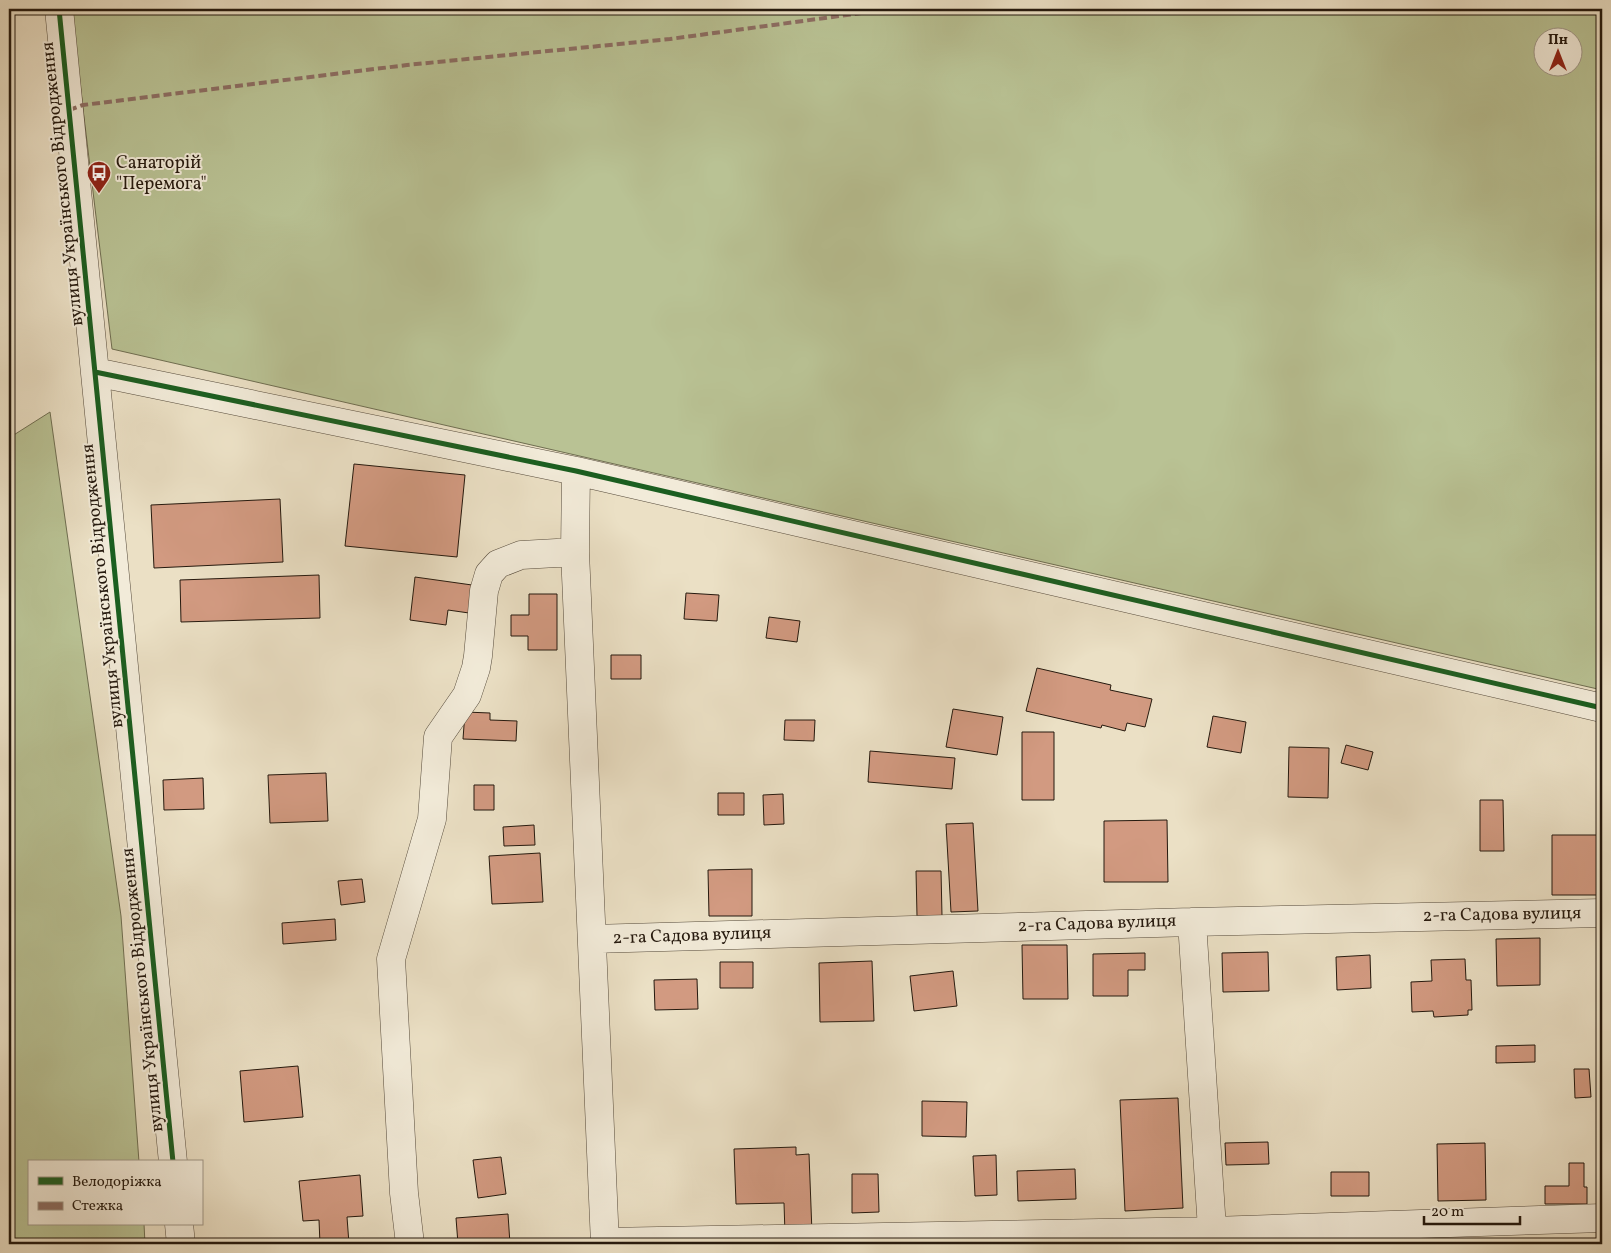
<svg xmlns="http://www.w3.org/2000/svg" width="1611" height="1253" font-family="Vollkorn,serif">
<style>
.green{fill:#b9c294;stroke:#6f6e51;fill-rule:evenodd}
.building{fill:#d29a81;stroke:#25190e}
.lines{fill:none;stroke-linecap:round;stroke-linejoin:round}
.minor-casing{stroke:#564b3c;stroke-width:29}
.minor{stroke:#f2ebd9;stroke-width:28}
.quiet{stroke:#8d6e63;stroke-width:4;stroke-dasharray:8 4;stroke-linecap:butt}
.cycleway-casing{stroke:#f2ebd9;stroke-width:8}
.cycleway{stroke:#1b5e20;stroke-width:5}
.labels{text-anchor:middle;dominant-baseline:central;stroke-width:4;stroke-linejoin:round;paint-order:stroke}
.poi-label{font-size:18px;fill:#25190e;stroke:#f2ebd9;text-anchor:start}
.street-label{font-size:18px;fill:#25190e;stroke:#f2ebd9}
</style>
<rect width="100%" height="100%" fill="#ebe0c5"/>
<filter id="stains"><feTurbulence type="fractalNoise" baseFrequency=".004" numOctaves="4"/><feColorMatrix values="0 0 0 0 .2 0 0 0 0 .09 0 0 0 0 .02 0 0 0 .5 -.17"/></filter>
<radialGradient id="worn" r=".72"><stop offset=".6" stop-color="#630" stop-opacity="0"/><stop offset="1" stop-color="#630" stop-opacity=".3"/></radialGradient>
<path class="green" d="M71,9H1602V690L112,349ZM1544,38H1574V68H1544Z
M50,412L121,916L139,1162H29V1224H144L145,1244H9V438Z"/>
<path class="building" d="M354,464L465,475L457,557L345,546Z
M280,499L283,562L154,568L151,505Z
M319,575L320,618L181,622L180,580Z
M415,577L472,585L469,613L448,610L446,625L410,620Z
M686,593L719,595L717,621L684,619Z
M529,594H557V650H528V636H511V615H529Z
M769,617L800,621L797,642L766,638Z
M611,655H641V679H611Z
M1037,668L1111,685L1110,690L1152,699L1145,727L1127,723L1125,731L1102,725L1101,728L1026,711Z
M953,709L1003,717L997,755L946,747Z
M465,712L490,713V720L517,721L516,741L463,739Z
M1213,716L1246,722L1241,753L1207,747Z
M785,720H815L814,741L784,740Z
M1022,732H1054V800H1022Z
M1346,745L1373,752L1368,770L1341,763Z
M1289,747L1329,748L1328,798L1288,797Z
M870,751L955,758L952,789L868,782Z
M326,773L328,821L270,823L268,775Z
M203,778L204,809L164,810L163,780Z
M474,785H494V810H474Z
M718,793H744V815H718Z
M783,794L784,824L764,825L763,795Z
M1480,800H1503L1504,851H1480Z
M1167,820L1168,882H1104V821Z
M973,823L978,911L951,912L946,824Z
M534,825L535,845L504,846L503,827Z
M1552,835H1602V895H1552Z
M540,853L543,902L492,904L489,856Z
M752,869V916H709L708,870Z
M916,871H941L942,916H917Z
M362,879L365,902L341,905L338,881Z
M335,919L336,940L283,944L282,923Z
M1540,938V985L1497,986L1496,939Z
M1022,945H1067L1068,999H1023Z
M1268,952L1269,991L1223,992L1222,953Z
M1145,953V970H1128V996H1093V954Z
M1370,955L1371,988L1337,990L1336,957Z
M1465,959L1466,980H1471L1472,1010H1468V1015L1434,1017L1433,1011L1412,1012L1411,982L1432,981L1431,960Z
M872,961L874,1021L820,1022L819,963Z
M720,962H753V988H720Z
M953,971L957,1006L914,1011L910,976Z
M697,979L698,1009L655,1010L654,980Z
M1535,1045V1062L1496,1063V1046Z
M298,1066L303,1117L244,1122L240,1071Z
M1574,1069H1589L1591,1097L1575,1098Z
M1178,1098L1183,1208L1125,1211L1120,1100Z
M922,1101L967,1102L966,1137L922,1136Z
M1268,1142L1269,1164L1226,1165L1225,1143Z
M1485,1143L1486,1200L1438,1201L1437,1144Z
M796,1147V1155L809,1154L812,1233L785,1234L784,1203L736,1204L734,1149Z
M996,1155L997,1195L975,1196L973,1156Z
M501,1157L506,1194L478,1198L473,1160Z
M1569,1163H1584V1187H1587V1204H1545V1186H1569Z
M1075,1169L1076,1199L1018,1201L1017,1171Z
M1331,1172H1369V1196H1331Z
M852,1174H878L879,1212L852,1213Z
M360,1175L363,1216L347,1217L349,1244H320L319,1220L303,1221L299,1181Z
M508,1214L510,1244H458L456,1218Z"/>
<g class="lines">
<defs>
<path id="minor" d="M59,9L173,1162
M95,372L576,471L1602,708
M576,471L575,552L605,1244
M1192,922L1213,1244
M592,939L1192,922L1602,913
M179,1224L181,1244
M605,1242L1212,1231L1602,1218
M410,1244L404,1193L391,959L432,819L438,737L467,695L476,668L478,656L484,591L489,574L498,564L521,555L575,552"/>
</defs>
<use href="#minor" class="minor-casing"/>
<use href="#minor" class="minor"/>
<path class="quiet" d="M69,110L83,105L407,65L670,39L891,9"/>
<defs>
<path id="cycleway" d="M59,9L173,1162
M95,372L576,471L1602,708"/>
</defs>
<use href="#cycleway" class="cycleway-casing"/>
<use href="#cycleway" class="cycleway"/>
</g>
<defs>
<symbol id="bus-pin" viewBox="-11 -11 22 30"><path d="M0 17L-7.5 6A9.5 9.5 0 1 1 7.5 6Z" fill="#8f2418" stroke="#f2ebd9"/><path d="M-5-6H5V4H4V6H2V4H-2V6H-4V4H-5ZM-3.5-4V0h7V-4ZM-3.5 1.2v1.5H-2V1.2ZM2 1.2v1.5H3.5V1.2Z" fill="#fff"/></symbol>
</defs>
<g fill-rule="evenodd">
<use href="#bus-pin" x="85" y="159" width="28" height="38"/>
</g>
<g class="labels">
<g class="poi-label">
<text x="116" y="163">Санаторій<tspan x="116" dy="21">"Перемога"</tspan></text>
</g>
<g class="street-label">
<text transform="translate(63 184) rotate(-96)">вулиця Українського Відродження</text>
<text transform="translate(103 586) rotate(-96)">вулиця Українського Відродження</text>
<text transform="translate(1502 915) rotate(-1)">2-га Садова вулиця</text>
<text transform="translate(1097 924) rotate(-2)">2-га Садова вулиця</text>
<text transform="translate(692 936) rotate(-2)">2-га Садова вулиця</text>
<text transform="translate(143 990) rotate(-96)">вулиця Українського Відродження</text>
</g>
</g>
<rect width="1611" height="1253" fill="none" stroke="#ebe0c5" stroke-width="30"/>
<rect x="10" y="10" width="1591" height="1233" fill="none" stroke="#25190e" stroke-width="2.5"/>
<rect x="15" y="15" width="1581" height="1223" fill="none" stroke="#25190e"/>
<rect x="28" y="1160" width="175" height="65" fill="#f2ebd9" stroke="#a09788"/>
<rect x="38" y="1177" width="25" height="8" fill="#1b5e20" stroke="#a09788"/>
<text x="72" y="1186" font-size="15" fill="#25190e">Велодоріжка</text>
<rect x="38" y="1202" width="25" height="8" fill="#8d6e63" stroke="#a09788"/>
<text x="72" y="1210" font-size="15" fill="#25190e">Стежка</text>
<g transform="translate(1558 52)"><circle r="24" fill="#f2ebd9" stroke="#a09788"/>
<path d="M0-4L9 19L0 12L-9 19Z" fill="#8f2418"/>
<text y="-8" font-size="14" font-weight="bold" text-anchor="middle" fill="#25190e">Пн</text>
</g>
<path d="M1424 1216v8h96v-8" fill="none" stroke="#25190e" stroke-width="2.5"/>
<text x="1431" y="1216" font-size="15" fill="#25190e" stroke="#f2ebd9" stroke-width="4" paint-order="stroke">20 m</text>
<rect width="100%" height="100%" filter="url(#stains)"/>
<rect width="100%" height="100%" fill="url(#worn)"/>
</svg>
